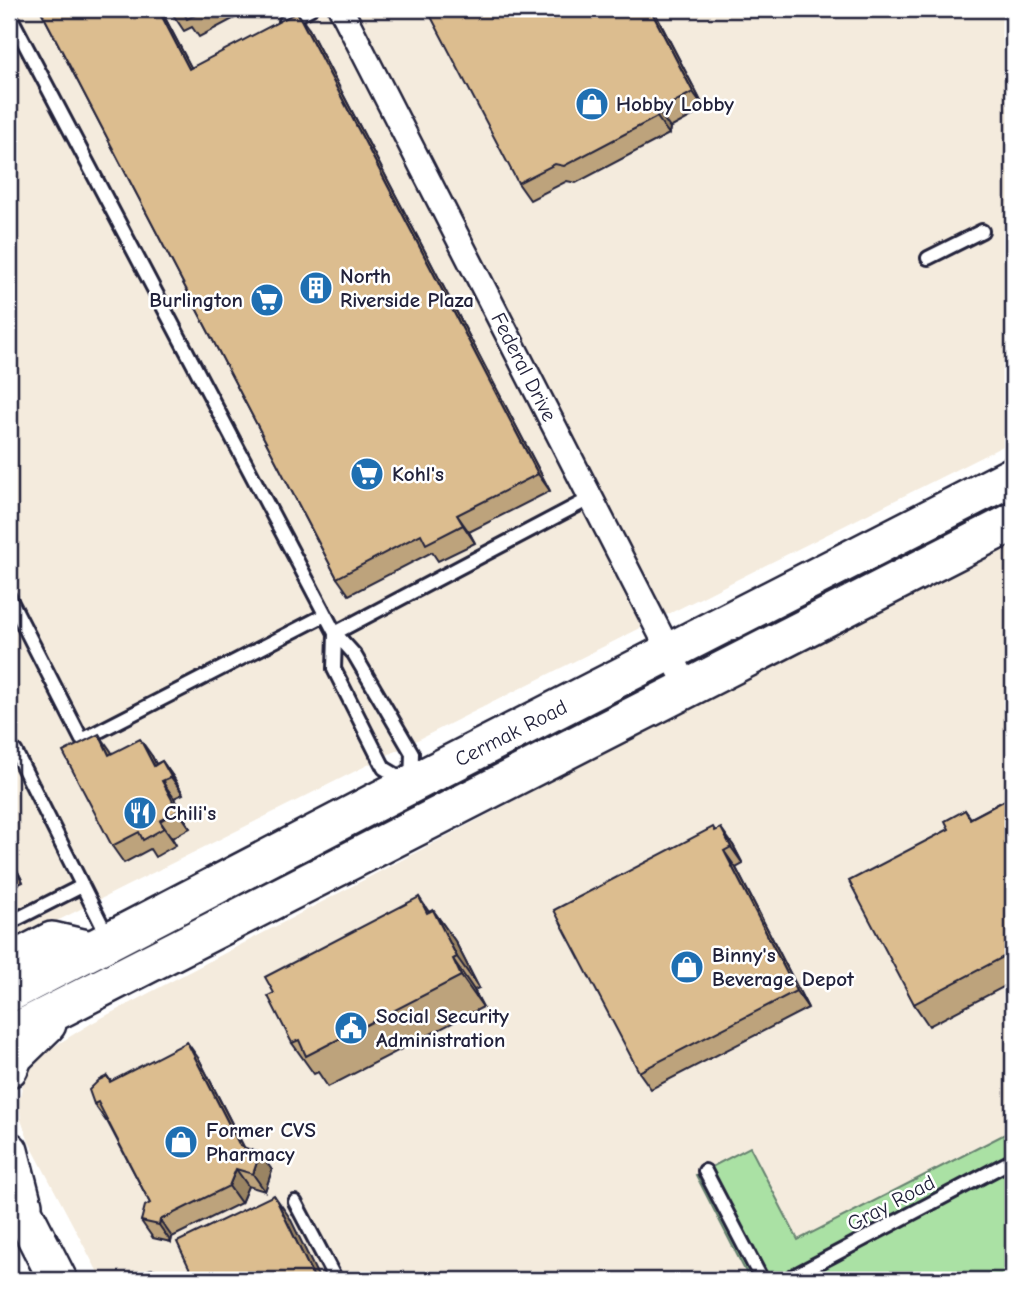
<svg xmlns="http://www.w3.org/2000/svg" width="1022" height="1289" font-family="'Comic Neue',sans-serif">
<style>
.built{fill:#f4ebdd}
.green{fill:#aae1a4;stroke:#668270;stroke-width:2}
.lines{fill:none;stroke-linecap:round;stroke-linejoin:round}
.lane-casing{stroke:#22223b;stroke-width:18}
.street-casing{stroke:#22223b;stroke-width:28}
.primary-casing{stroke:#22223b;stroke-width:42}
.lane{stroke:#fff;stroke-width:12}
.street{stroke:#fff;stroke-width:23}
.primary{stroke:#fff;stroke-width:37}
.wall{fill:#bda37b;stroke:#22223b;stroke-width:2}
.shaded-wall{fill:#9a8464;stroke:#22223b;stroke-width:2}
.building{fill:#dcbd8f;stroke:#22223b;stroke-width:2}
.labels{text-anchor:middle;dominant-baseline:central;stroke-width:5;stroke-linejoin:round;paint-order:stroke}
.poi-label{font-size:21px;font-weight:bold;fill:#22223b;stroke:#fff;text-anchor:start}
.street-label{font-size:21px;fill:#22223b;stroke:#fff}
</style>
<rect width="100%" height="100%" fill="#fff"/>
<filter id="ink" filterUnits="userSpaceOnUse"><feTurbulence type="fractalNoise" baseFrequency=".0143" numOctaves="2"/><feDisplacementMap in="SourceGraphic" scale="14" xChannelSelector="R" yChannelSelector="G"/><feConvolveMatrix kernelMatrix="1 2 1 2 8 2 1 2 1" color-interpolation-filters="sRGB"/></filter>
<g filter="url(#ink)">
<path class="built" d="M9,9H1013V441L9,945Z
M1013,538V1130L798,1240L750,1147L696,1175L750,1280H102L29,1142L21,1120L19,1101L23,1083L31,1066L40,1055L92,1023Z"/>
<path class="green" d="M1013,1130V1280H750L696,1175L750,1147L798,1240Z"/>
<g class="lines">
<defs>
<path id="lane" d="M9,14L335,633L354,654L412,753L411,784L384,768L334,669L335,633
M286,21L310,9
M928,258L982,231
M9,597L82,740L325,615
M335,633L591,498
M15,751L108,937
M9,923L82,886
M705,1171L762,1280
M295,1202L336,1280
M152,1277L153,1280
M786,1280L1013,1160"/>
<path id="street" d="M341,9L688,688"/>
<path id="primary" d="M9,963L52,941L91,950
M9,993L374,803L1013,476
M9,1035L1013,522
M9,1068L14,1056L47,1024
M9,1151L23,1205
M9,1184L58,1280"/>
</defs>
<use href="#lane" class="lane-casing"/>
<use href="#street" class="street-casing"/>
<use href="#primary" class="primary-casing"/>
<use href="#lane" class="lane"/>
<use href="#street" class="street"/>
<use href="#primary" class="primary"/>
</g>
<path class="wall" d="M40,9H247L248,11L199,37L192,27L184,31L170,10L163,14L191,68L309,29L550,491L469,532L475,543L438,561L432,552L349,595L337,578Z
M653,9L705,109L670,128L669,134L576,183L567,181L530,200L518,183Z
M112,753L152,756L156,764L162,761L174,778L183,794L174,798L190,828L172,838L176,845L155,857L150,849L124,863L112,846Z
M1013,796V982L929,1026L914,1004L949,829L965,810L971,818Z
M716,831L733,845L743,864L736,868L808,1008L651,1089L639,1072Z
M9,854L23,882L9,889Z
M419,897L429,912L433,910L455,941L479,988L474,990L483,1007L328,1087L318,1072L314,1074L292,1043Z
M199,1059L244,1147L272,1170L265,1191L248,1186L241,1203L172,1237L171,1242L153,1238L141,1221L150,1203L107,1121H106L94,1104L107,1076L111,1081Z"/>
<path class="shaded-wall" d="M158,9H160L163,14L201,86L189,69Z
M650,9H653L705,109L693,92Z
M297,12L309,29L550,491L538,474Z
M658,111L670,128L669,134L657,117Z
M457,515L469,532L475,543L463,525Z
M99,734L111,751L121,772L109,755Z
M140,739L152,756L165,783L154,766Z
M162,761L174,778L183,794L171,777Z
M162,781L174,798L190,828L178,811Z
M160,821L172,838L176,845L164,828Z
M721,828L733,845L743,864L731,847Z
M724,851L736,868L808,1008L796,991Z
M9,854L23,882L9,860Z
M433,910L455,941L479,988L457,957Z
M453,959L474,990L483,1007L461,976Z
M187,1042L199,1059L252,1163L240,1146Z
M260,1153L272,1170L265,1191L253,1174Z
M236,1169L248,1186L241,1203L229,1186Z
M274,1195L290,1218L320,1280H315Z
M160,1220L172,1237L171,1242L159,1225Z"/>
<path class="building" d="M40,9H158L189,69L297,12L538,474L457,515L463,525L426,544L421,534L337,578Z
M169,9H208L187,19L182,9L172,14Z
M427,9H650L693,92L658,111L657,117L564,166L555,164L518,183Z
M99,734L109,755L140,739L154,766L162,761L171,777L162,781L178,811L160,821L164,828L143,840L139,832L112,846L63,752Z
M1013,796V952L914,1004L849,881L949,829L945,821L965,810L970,819Z
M713,827L715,831L721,828L731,847L724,851L796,991L639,1072L554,910Z
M419,897L427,913L433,910L457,957L453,959L461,976L306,1056L299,1040L292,1043L268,996L274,993L265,977Z
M187,1042L240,1146L260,1153L253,1174L236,1169L229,1186L160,1220L159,1225L141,1221L145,1206L150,1203L98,1102L94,1104L89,1090L99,1080L107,1076L110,1082Z
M274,1195L315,1280H195L177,1242Z"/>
</g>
<defs>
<symbol id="shop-disc" viewBox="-11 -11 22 22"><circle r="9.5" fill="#1f6fb2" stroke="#fff"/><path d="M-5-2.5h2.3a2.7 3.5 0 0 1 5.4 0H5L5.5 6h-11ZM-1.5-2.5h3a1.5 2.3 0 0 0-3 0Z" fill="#fff"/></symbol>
<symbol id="building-disc" viewBox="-11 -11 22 22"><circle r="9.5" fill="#1f6fb2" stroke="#fff"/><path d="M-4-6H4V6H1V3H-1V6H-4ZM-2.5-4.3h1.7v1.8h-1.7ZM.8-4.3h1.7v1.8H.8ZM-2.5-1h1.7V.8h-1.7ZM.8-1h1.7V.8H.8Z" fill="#fff"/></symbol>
<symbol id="supermarket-disc" viewBox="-11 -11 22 22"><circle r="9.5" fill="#1f6fb2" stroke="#fff"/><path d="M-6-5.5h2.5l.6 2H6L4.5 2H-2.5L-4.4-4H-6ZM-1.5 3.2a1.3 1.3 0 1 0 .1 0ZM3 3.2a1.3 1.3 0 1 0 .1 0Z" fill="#fff"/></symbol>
<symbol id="restaurant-disc" viewBox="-11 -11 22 22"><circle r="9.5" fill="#1f6fb2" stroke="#fff"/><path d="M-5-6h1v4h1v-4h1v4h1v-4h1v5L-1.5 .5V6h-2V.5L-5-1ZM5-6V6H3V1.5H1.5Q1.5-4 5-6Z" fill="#fff"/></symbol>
<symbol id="civic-disc" viewBox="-11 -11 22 22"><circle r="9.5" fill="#1f6fb2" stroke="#fff"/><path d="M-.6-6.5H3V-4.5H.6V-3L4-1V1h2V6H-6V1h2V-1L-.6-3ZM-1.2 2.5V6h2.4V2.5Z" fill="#fff"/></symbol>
</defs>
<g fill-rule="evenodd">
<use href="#shop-disc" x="573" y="85" width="38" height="38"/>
<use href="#building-disc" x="297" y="269" width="38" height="38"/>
<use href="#supermarket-disc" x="248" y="281" width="38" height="38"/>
<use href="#supermarket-disc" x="348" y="455" width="38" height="38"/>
<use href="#restaurant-disc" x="121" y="794" width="38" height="38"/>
<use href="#shop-disc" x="668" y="948" width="38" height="38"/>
<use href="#civic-disc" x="332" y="1009" width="38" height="38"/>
<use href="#shop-disc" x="162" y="1123" width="38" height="38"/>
</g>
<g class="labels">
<g class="poi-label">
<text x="616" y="104">Hobby Lobby</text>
<text x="340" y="276">North<tspan x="340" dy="24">Riverside Plaza</tspan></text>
<text x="243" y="300" text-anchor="end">Burlington</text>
<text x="392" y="474">Kohl's</text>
<text x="164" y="813">Chili's</text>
<text x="712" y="955">Binny's<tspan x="712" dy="24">Beverage Depot</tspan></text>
<text x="376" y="1016">Social Security<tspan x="376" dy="24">Administration</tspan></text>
<text x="206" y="1130">Former CVS<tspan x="206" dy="24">Pharmacy</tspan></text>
</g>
<g class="street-label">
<text transform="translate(524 367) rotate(63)">Federal Drive</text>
<text transform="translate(511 733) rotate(-27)">Cermak Road</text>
<text transform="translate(891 1203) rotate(-28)">Gray Road</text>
</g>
</g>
<rect width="1022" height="1289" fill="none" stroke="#fff" stroke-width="35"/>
<rect x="18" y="18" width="987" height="1254" fill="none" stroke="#22223b" stroke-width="2.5" filter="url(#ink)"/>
</svg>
